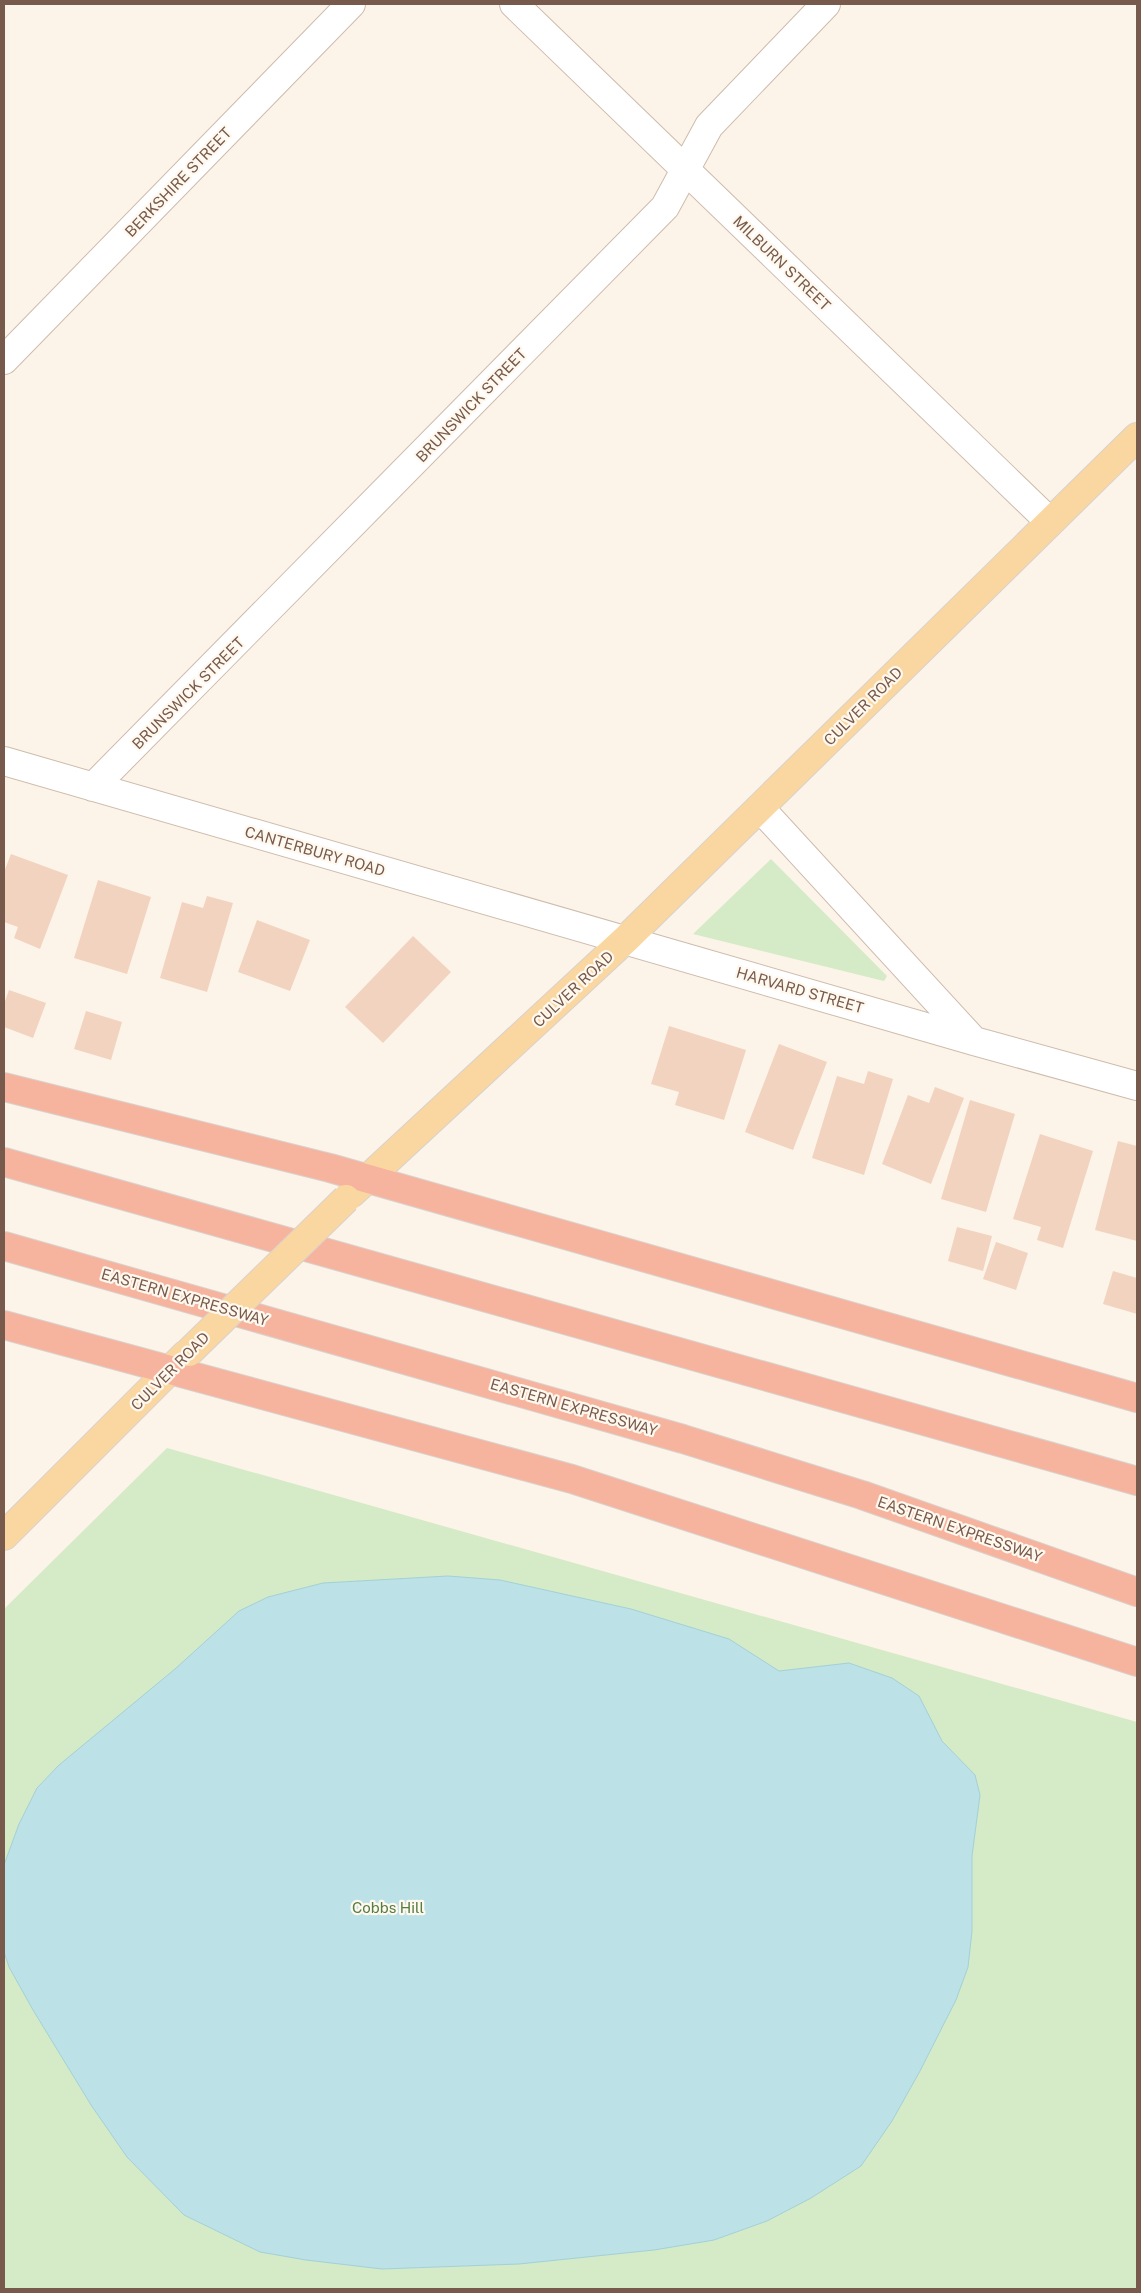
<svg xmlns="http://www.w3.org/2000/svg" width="1141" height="2293" font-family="'Public Sans',sans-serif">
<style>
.green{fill:#d5eac6}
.water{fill:#bce1e6;stroke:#a2d1d8}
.building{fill:#f2d3bf}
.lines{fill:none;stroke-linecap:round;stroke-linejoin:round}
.minor-casing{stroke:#cebcad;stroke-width:30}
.primary-casing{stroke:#d9d1cd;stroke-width:30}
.motorway-casing{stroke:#d9d1cd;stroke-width:30}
.minor{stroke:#fff;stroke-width:28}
.primary{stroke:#fad7a1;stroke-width:28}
.motorway{stroke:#f6b49f;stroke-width:28}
.primary-bridge-casing{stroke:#d9d1cd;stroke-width:30;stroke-linecap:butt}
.primary-bridge{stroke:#fad7a1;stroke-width:28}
.labels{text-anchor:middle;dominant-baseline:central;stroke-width:4.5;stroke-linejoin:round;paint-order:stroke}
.street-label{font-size:15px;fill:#775a4b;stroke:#fff8ee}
.park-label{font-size:15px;fill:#557c43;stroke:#fff8ee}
</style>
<rect width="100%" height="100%" fill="#fcf4e8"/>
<path class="green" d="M771,859L887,976L884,981L693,934Z
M167,1448L1137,1722V2289H4V1609Z"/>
<path class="water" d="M448,1576L500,1580L631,1609L729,1639L779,1671L849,1663L892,1678L919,1696L942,1741L975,1775L980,1795L972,1856V1931L968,1967L956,2000L920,2071L892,2121L861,2166L811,2198L767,2221L714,2240L654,2250L519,2264L382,2269L306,2260L260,2252L184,2215L127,2157L91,2105L33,2010L9,1967L4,1952V1865L19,1824L37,1788L59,1765L175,1669L239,1611L268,1597L323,1583Z"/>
<path class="building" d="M11,854L68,875L40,949L14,938L18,927L4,922V872Z
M98,880L151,897L127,974L74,958Z
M207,896L233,903L207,992L160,978L182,902L203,908Z
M257,920L310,940L290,991L238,972Z
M413,936L451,972L383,1043L345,1007Z
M9,990L46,1003L33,1038L4,1027V1004Z
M86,1011L122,1022L111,1060L74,1049Z
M669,1026L746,1050L724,1120L675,1105L679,1092L651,1084Z
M779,1044L827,1062L793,1150L745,1132Z
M868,1071L893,1079L864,1175L812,1158L837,1076L864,1084Z
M935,1087L964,1098L931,1184L882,1164L908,1095L929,1103Z
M970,1100L1015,1114L986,1212L941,1199Z
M1040,1134L1093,1151L1063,1248L1037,1240L1041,1227L1013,1219Z
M1118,1141L1137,1146V1241L1095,1230Z
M957,1227L992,1236L983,1271L948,1261Z
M996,1242L1028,1253L1016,1290L983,1279Z
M1113,1271L1137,1278V1314L1103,1304Z"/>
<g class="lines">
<defs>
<path id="minor" d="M514,4L1050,522
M4,360L351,4
M4,761L974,1041L1137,1086
M93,787L665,207L709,126L826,4
M760,808L974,1041"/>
<path id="primary" d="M352,1193L626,939L1137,437
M4,1536L185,1355"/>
<path id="motorway" d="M4,1087L330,1168L1137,1398
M4,1162L1137,1481
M4,1246L683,1439L862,1495L1137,1592
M4,1325L572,1479L1137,1662"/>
</defs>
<use href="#minor" class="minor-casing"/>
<use href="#primary" class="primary-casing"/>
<use href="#motorway" class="motorway-casing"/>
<use href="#minor" class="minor"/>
<use href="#primary" class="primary"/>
<use href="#motorway" class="motorway"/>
<defs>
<path id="primary-bridge" d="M189,1352L346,1199"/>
</defs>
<use href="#primary-bridge" class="primary-bridge-casing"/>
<use href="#primary-bridge" class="primary-bridge"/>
</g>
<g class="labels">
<g class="street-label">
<text transform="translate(178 182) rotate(-46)">BERKSHIRE STREET</text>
<text transform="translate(782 263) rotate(44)">MILBURN STREET</text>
<text transform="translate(471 405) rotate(-46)">BRUNSWICK STREET</text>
<text transform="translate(188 693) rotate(-45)">BRUNSWICK STREET</text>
<text transform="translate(863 706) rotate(-45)">CULVER ROAD</text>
<text transform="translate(315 851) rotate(16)">CANTERBURY ROAD</text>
<text transform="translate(573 989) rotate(-43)">CULVER ROAD</text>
<text transform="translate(800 990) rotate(16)">HARVARD STREET</text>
<text transform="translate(185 1297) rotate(16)">EASTERN EXPRESSWAY</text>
<text transform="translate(170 1371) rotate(-45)">CULVER ROAD</text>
<text transform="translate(574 1407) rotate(16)">EASTERN EXPRESSWAY</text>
<text transform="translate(960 1529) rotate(19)">EASTERN EXPRESSWAY</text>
</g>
<g class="park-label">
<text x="388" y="1907">Cobbs Hill</text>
</g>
</g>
<rect width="1141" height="2293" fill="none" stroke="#775a4b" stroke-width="10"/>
</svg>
